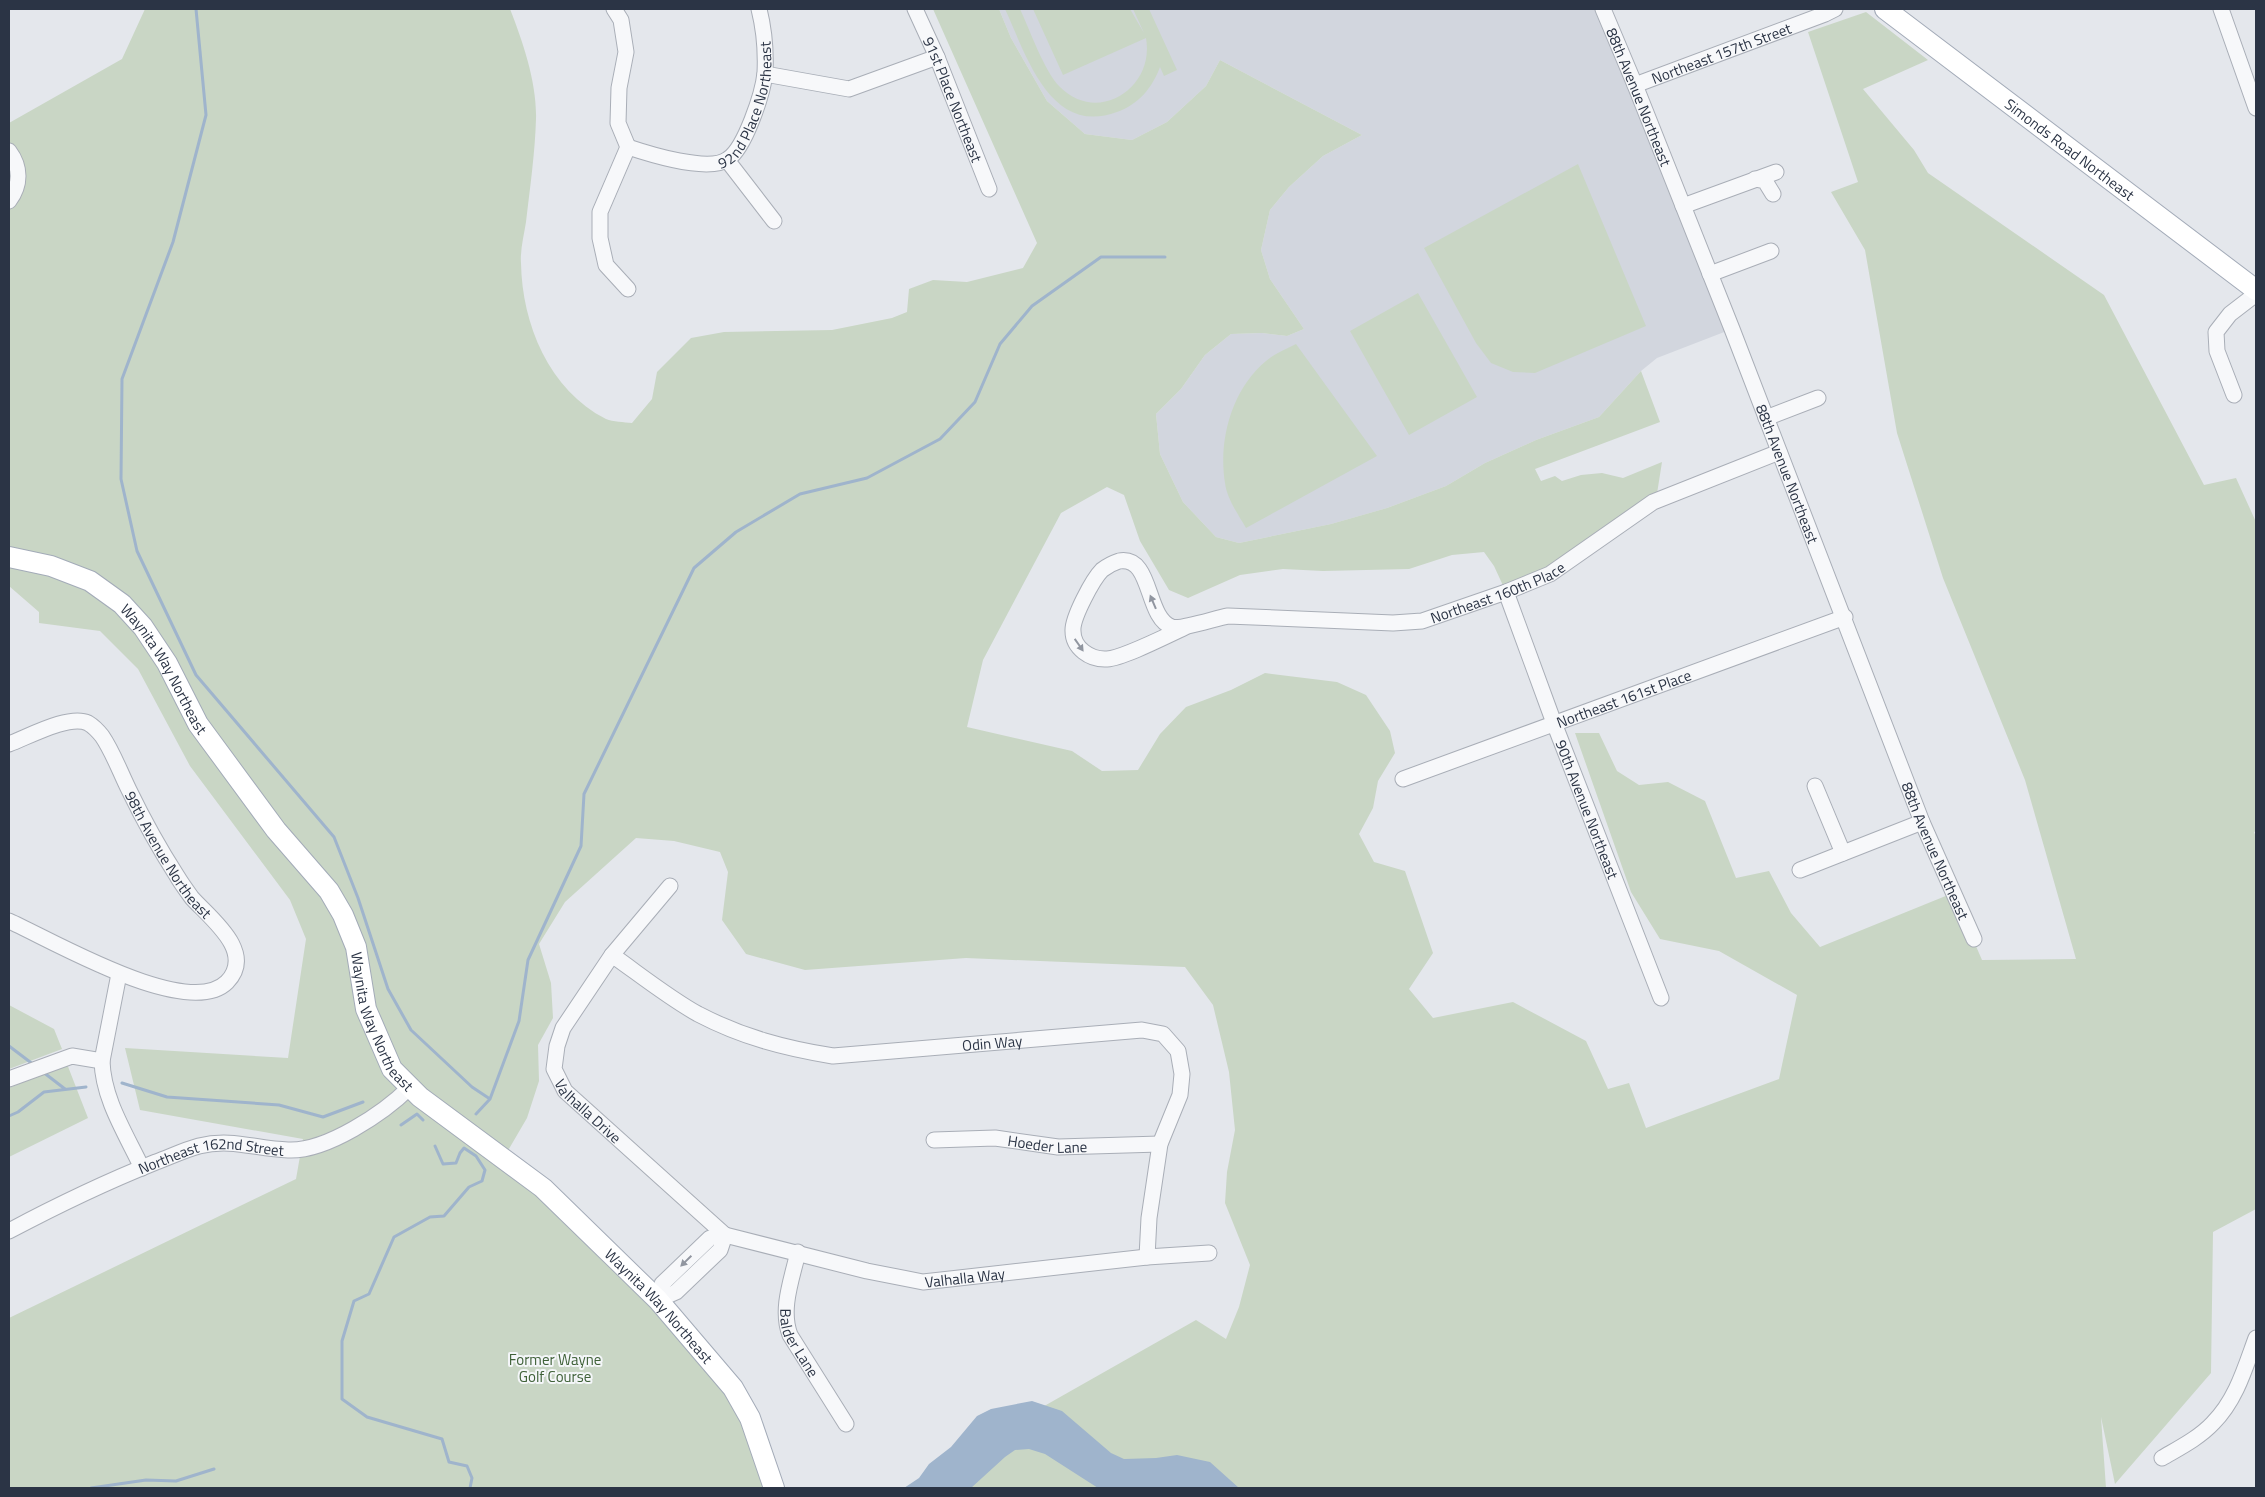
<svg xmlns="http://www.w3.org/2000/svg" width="2265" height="1497" font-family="'Titillium Web',sans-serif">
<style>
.built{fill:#d2d6de}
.green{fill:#c9d6c5}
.water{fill:#9fb4cc}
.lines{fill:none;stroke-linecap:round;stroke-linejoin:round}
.stream{stroke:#9fb4cc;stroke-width:3}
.minor-casing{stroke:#a9aeb7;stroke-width:17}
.major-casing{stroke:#a3abb8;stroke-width:22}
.minor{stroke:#f7f8fa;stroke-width:15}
.major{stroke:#fff;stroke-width:20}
.oneway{fill:#9196a0}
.labels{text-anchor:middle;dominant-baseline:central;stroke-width:4;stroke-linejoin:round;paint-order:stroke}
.street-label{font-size:15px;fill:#2b3445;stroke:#f4f6f9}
.park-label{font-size:15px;fill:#3f6138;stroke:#f4f6f9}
</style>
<rect width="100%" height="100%" fill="#e4e7ec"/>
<path class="built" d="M999,9H1603L1732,329L1657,358L1641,371L1599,417L1536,440L1485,463L1446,486L1387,508L1331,524L1239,543L1216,537L1183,502L1160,454L1156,414L1181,389L1205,355L1231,334L1262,333L1287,336L1304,329L1270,279L1261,250L1270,210L1289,187L1323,156L1362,135L1220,60L1206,86L1167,122L1132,140L1085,134L1047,101L1011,38Z"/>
<path class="green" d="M145,9H510C523,42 537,83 536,119C535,153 530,188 526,222C524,235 520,250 521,263C522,324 549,390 606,419C613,422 624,422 632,423L652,399L657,372L691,338L724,332L832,330L892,318L907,312L909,289L933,280L967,282L1023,268L1037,243L933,9H999L1011,38L1047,101L1085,134L1132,140L1167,122L1206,86L1220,60L1362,135L1323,156L1289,187L1270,210L1261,250L1270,279L1304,329L1287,336L1262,333L1231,334L1205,355L1181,389L1156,414L1160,454L1183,502L1216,537L1239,543L1331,524L1387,508L1446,486L1485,463L1536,440L1599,417L1641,371L1660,422L1535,469L1541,481L1555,476L1562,481L1581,475L1602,473L1623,478L1662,462L1656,500L1506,592L1494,566L1484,552L1452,555L1409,569L1323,571L1283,569L1240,575L1188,598L1169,590L1140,541L1124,495L1107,487L1061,513L983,660L967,727L1072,751L1102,771L1138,770L1160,734L1186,707L1231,690L1265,673L1337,682L1366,695L1390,731L1395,753L1378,781L1373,808L1359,834L1374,862L1405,871L1433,953L1409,989L1433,1018L1513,1002L1586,1041L1608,1089L1629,1083L1646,1128L1779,1079L1797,995L1719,951L1660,939L1631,892L1575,733H1599L1617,771L1639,785L1668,782L1705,801L1736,878L1769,871L1791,913L1820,947L1953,893L1982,960L2076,959L2025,780L1943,578L1897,433L1865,250L1831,192L1858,182L1808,32L1866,12L1928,60L1863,89L1914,150L1928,173L2104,295L2204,485L2236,478L2256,522V831L2254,832L2256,837V1209L2213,1232L2211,1373L2115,1484L2101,1417L2106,1488H933L1007,1427L1196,1320L1226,1339L1239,1307L1250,1265L1225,1203L1227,1172L1235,1130L1229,1072L1213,1005L1185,967L966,958L805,970L746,954L722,920L728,872L720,852L674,841L636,838L565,902L539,944L551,983L553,1018L538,1045L539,1081L527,1118L503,1159L733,1388L774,1488H9V1318L296,1179L303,1139L140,1110L125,1048L288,1058L306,939L290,900L190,766L138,669L100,631L39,623V612L9,586V123L122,59Z
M1005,9H1020C1030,30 1044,71 1060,87C1098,125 1155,88 1146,38L1063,75L1033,9H1130L1144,33L1133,9H1149L1177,70L1164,76L1160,67C1152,88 1139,104 1117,112C1050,137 1026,54 1005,9Z
M1578,164L1646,326L1535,373L1513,372L1491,363L1476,343L1424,248Z
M1418,293L1477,397L1409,435L1350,331Z
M1296,344L1377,456L1246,528C1238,514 1227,499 1225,483C1218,440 1232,389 1266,361C1274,354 1286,349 1296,344Z
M9,1005L54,1029L62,1049L9,1069Z
M67,1064L88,1118L9,1157V1088Z"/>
<path class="water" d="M1032,1401L1062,1411L1111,1453L1124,1459L1156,1458L1177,1455L1210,1462L1239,1488H1098L1045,1454L1029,1449L1015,1450L1005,1457L971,1488H904L919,1478L929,1464L951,1447L977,1416L991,1409Z"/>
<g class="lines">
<path class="stream" d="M196,9L206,115L173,242L122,379L121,479L137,551L196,675L334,837L358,898L388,989L411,1030L472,1087L490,1099
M9,1046L34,1065
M43,1072L65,1089
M122,1083L167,1097L279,1105L323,1117L363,1102
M476,1114L490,1099L519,1021L528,960L581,846L584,794L694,568L736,532L800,494L867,478L940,439L975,402L1000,344L1032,306L1101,257H1165
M9,1116L18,1112L44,1092L86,1087
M401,1125L417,1114L423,1120
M435,1146L443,1164L456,1163L460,1153L464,1148L476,1156L485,1170L482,1181L469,1187L444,1216L430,1217L394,1237L369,1294L354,1301L342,1341V1399L367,1417L442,1439L449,1462L467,1466L472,1478L470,1488
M91,1488L146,1480L176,1481L214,1469"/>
<defs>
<g id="minor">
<path d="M614,9L621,20L626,52L619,88L618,123L628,147"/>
<path id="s1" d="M915,9L937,57L989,189"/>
<path id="s2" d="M1603,9L1635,85L1732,329L1922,822L1974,939"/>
<path d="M2221,9L2256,108"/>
<path d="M765,74L849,89L937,57"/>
<path id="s3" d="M1635,85L1825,14L1835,9"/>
<path id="s4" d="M628,147C649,154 709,173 728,159C745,148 763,93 765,73C766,52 764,29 759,9"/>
<path d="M628,147L600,212V238L606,265L628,289"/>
<path d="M9,151C21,167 21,185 9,201"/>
<path d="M727,160L774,221"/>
<path d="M1755,179L1765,181L1773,194"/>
<path d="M1683,206L1776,172"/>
<path d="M1710,274L1771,251"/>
<path d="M2234,395L2217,351L2216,332L2230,314L2256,294"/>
<path d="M1766,418L1818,398"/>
<path id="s5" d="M1506,592L1554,723L1661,998"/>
<path id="s6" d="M1188,626C1170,634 1124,658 1107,659C1090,660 1073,648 1073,631C1072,618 1093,579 1102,570C1107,566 1113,563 1119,561C1153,555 1145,618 1172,627C1181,630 1216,618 1228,616L1393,623L1422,621L1506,592L1550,574L1653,502L1779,452"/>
<path id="s7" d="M9,744C28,737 69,714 88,723C93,726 98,731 102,736C113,752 120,772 129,790C143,819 159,848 177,876C181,883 187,891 192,898C210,918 256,952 227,982C188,1021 50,939 9,921"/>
<path id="s8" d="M1403,779L1845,617"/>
<path d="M1815,786L1843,853"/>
<path d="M1800,870L1922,822"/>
<path id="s9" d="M670,886L612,955L563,1028L557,1046L554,1069L565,1091L725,1235"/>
<path id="s10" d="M612,955C639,974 669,998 698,1014C742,1037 784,1048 833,1056L1142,1030L1163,1034L1178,1051L1182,1074L1180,1095L1160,1144L1149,1218L1147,1257"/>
<path d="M119,974L102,1061C103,1099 126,1134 142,1168"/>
<path d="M9,1079L72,1056L102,1061"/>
<path id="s11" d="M934,1140L995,1138L1058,1147L1160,1144"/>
<path id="s12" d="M9,1231C56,1206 106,1182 156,1162C170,1157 184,1150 199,1146C232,1138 256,1149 288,1150C326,1152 384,1113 410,1087"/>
<path id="s13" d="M798,1252C792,1279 780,1309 790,1335L846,1424"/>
<path id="s14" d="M658,1300L662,1284L710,1238L725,1235L867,1271L923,1282L1147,1257L1209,1253"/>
<path d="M658,1300L676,1292L720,1250L725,1235"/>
<path d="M2162,1458C2179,1448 2199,1438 2213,1423C2236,1400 2245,1368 2256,1338"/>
</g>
<g id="major">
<path id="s15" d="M1885,9L2256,290"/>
<path id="s16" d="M9,557L51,566L90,581L122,604L143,627L167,663L198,724L276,830L329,891L343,915L356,947L366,1009L392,1069L420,1097L543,1188L658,1300L733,1388L750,1418L774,1488"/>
</g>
</defs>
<use href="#minor" class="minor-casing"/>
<use href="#major" class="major-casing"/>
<use href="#minor" class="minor"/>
<use href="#major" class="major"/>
</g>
<defs><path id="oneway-solid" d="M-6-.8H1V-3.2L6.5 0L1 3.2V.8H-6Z" transform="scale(1.25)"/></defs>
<g class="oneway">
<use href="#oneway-solid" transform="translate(1153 602) rotate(-113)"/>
<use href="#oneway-solid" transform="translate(1079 645) rotate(55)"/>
<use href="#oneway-solid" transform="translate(686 1261) rotate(136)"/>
</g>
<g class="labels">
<g class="street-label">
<text stroke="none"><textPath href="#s3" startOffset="92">Northeast 157th Street</textPath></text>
<text stroke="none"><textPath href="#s2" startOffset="95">88th Avenue Northeast</textPath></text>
<text stroke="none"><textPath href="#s4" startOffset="161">92nd Place Northeast</textPath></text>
<text stroke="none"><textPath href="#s1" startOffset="98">91st Place Northeast</textPath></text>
<text stroke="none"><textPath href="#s15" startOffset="232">Simonds Road Northeast</textPath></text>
<text stroke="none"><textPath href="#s2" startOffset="500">88th Avenue Northeast</textPath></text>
<text stroke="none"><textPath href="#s6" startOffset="648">Northeast 160th Place</textPath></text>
<text stroke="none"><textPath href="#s16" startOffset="202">Waynita Way Northeast</textPath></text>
<text stroke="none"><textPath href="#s8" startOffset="235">Northeast 161st Place</textPath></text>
<text stroke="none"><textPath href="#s5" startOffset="232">90th Avenue Northeast</textPath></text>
<text stroke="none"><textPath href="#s2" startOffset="905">88th Avenue Northeast</textPath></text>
<text stroke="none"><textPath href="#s7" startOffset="239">98th Avenue Northeast</textPath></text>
<text stroke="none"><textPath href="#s16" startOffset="622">Waynita Way Northeast</textPath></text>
<text stroke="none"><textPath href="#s10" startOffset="406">Odin Way</textPath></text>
<text stroke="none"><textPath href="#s9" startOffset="275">Valhalla Drive</textPath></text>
<text stroke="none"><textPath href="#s11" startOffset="114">Hoeder Lane</textPath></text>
<text stroke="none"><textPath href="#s12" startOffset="219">Northeast 162nd Street</textPath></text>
<text stroke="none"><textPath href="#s14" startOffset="344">Valhalla Way</textPath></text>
<text stroke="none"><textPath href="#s16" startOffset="1028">Waynita Way Northeast</textPath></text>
<text stroke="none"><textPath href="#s13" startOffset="95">Balder Lane</textPath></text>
</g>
<g class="park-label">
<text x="555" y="1359">Former Wayne<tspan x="555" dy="17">Golf Course</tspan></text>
</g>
</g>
<rect width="2265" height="1497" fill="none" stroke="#2b3445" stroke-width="20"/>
</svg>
